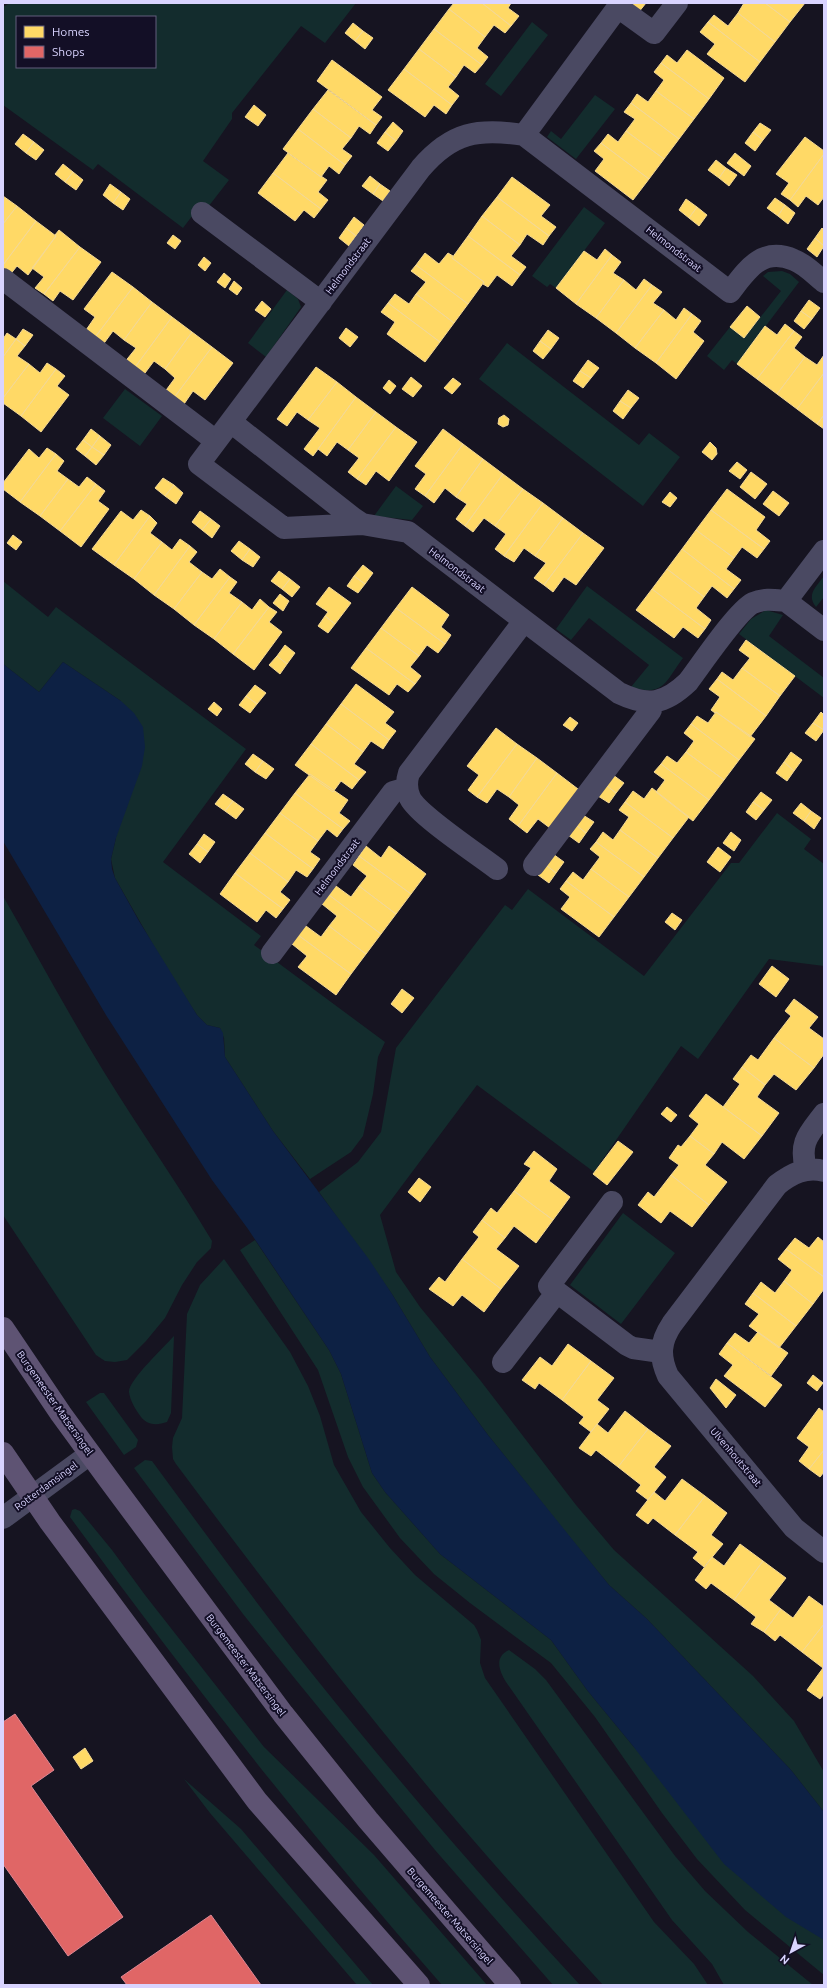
<svg xmlns="http://www.w3.org/2000/svg" width="827" height="1988" font-family="Ubuntu,sans-serif">
<style>
.green{fill:#132c2d;fill-rule:evenodd}
.water{fill:#0d2144}
.homes{fill:#ffd966;stroke:#f4d894}
.shops{fill:#e06666;stroke:#de8794}
.lines{fill:none;stroke-linecap:round;stroke-linejoin:round}
.minor{stroke:#4a4962;stroke-width:22}
.major{stroke:#5e5373;stroke-width:22}
.labels{text-anchor:middle;dominant-baseline:central;stroke-width:4;stroke-linejoin:round;paint-order:stroke}
.street-label{font-size:10px;fill:#d9d4ff;stroke:#130f26}
</style>
<rect width="100%" height="100%" fill="#161421"/>
<path class="green" d="M10,3H356L325,43L301,26L232,113V119L203,161L229,180L208,207L202,203L183,228L98,164L93,170L3,105V7ZM17,17H155V67H17Z
M532,22L548,35L501,96L485,84Z
M595,95L615,109L576,159L547,137L551,131L561,139Z
M584,207L605,223L556,288L550,284L547,287L532,276Z
M782,271L790,274L799,282L737,364L732,360L724,370L707,356L730,327L744,338L781,291L763,276L768,272Z
M287,290L298,299L301,307L266,357L248,343Z
M507,343L639,445L649,433L680,457L643,506L479,379Z
M125,389L162,416L140,446L103,418Z
M396,486L423,506L412,520L374,516Z
M824,576V597L816,607C806,595 816,587 824,576Z
M3,581L48,617L56,607L246,749L163,862L261,936L254,945L385,1042L378,1057L373,1094L363,1136L351,1152L310,1179L273,1131L225,1057L224,1038L220,1028L207,1025L197,1015L167,969L115,878L111,859L116,838L121,701L63,662L39,692L3,664Z
M587,586L683,658C665,682 664,697 631,687L649,665L589,618L571,640L556,629Z
M766,610L783,615L769,636L824,678V698L739,634L751,619Z
M777,813L811,839L804,849L824,864V966L769,959L698,1059L681,1046L594,1172L477,1085L380,1215L396,1272L420,1307L480,1380L576,1505L614,1550L753,1676L794,1721L824,1772V1812L791,1770L647,1619L609,1585L563,1529L488,1435L430,1357L392,1294L319,1192L358,1162L381,1132L396,1048L505,905L512,910L528,889L644,976L731,863H739Z
M3,896C37,955 69,1015 104,1072C139,1129 178,1184 212,1241L211,1248L197,1262L182,1285L165,1318L146,1341L127,1360L115,1362L105,1361L96,1355L3,1215Z
M623,1213L675,1253L621,1324L570,1285Z
M255,1240L329,1350L341,1374L372,1473L385,1492L440,1554L551,1640L587,1690L633,1746L824,1940V1975L745,1910L697,1859L662,1813L595,1717L551,1663L470,1603L434,1574L400,1538L363,1487L348,1457L318,1370L240,1250Z
M224,1259L290,1352L308,1386L320,1416L334,1465L361,1512L390,1548L415,1575L474,1625L477,1630L481,1640L480,1663L485,1678L654,1922L694,1964L708,1985H603C547,1924 492,1863 439,1800C348,1691 261,1578 176,1464L173,1459L172,1447L173,1438L182,1418L187,1314L200,1285Z
M174,1336L171,1413L167,1422C158,1425 148,1426 141,1417C136,1410 130,1401 129,1392C128,1381 165,1346 174,1336Z
M100,1393H104L138,1440L136,1447L124,1455L86,1402Z
M145,1460L152,1461C205,1533 258,1606 314,1676C399,1782 488,1885 580,1985H553L435,1850L296,1680L243,1614L134,1468Z
M75,1509L80,1511L112,1550L145,1595L264,1747L374,1855L487,1985H442C310,1835 187,1678 70,1517L72,1510Z
M509,1650L535,1669L546,1680L675,1856L705,1891L748,1932L813,1985H724L712,1964L672,1920L506,1682C499,1670 494,1657 509,1650Z
M184,1779L241,1829L373,1985H357L210,1813Z"/>
<path class="water" d="M63,662L121,701L134,713L143,727L145,747L142,766L116,838L111,859L112,869L115,878L139,921L197,1015L207,1025L220,1028L223,1033L225,1057L273,1131L368,1258L392,1294L430,1357L488,1435L609,1585L647,1619L791,1770L824,1812V1940L786,1917L724,1864L633,1746L587,1690L551,1640L440,1554L385,1492L372,1473L341,1374L329,1350L248,1229L212,1180L106,1015L3,841V664L39,692Z"/>
<path class="homes" d="M454,3H482L511,26L505,33L494,25L485,37L449,9Z
M482,3H511L508,8L519,16L511,26Z
M625,3H646L638,13Z
M744,3H765L790,22L775,42L738,13Z
M765,3H805L790,22Z
M449,9L485,37L477,48L488,57L482,65L434,29Z
M738,13L775,42L760,62L708,22L714,15L728,26Z
M708,22L760,62L745,82L707,54L715,44L700,32Z
M353,23L363,31L355,41L345,33Z
M434,29L482,65L475,73L464,65L456,77L419,49Z
M363,31L373,38L365,49L355,41Z
M419,49L456,77L448,87L459,96L452,105L404,69Z
M687,50L724,78L709,99L661,63L667,55L677,63Z
M332,60L382,97L372,110L382,117L376,125L317,81Z
M661,63L709,99L694,119L656,91L664,80L654,72Z
M404,69L452,105L446,114L434,105L425,117L388,90Z
M328,90L376,125L370,134L359,126L351,138L313,109Z
M656,91L694,119L679,139L631,103L637,94L648,102Z
M631,103L679,139L664,159L626,131L635,119L624,112Z
M254,105L266,115L258,126L245,117Z
M313,109L351,138L342,149L352,156L345,165L298,129Z
M393,122L403,131L396,141L385,132Z
M760,123L771,130L763,140L753,132Z
M298,129L345,165L339,174L329,166L321,177L283,149Z
M626,131L664,159L649,179L601,143L608,134L618,142Z
M385,132L396,141L388,151L377,143Z
M753,132L763,140L755,151L745,143Z
M23,134L34,142L26,153L15,144Z
M805,137L824,151V154L790,200L781,194L789,183L776,174Z
M34,142L44,150L36,160L26,153Z
M601,143L649,179L633,200L595,171L604,159L594,151Z
M288,153L321,177V176L327,180L318,192L328,200L321,209L273,173Z
M735,153L751,166L744,176L727,163Z
M824,154V197L818,205L806,196L798,207L790,200Z
M716,160L726,168L719,178L708,170Z
M63,164L73,172L65,182L55,174Z
M726,168L737,175L729,186L719,178Z
M73,172L83,180L76,190L65,182Z
M273,173L321,209L314,218L304,210L295,221L258,193Z
M370,176L380,184L373,194L362,186Z
M512,177L550,205L541,216L556,227L549,236L497,197Z
M110,184L121,192L113,203L103,195Z
M380,184L390,191L383,201L373,194Z
M121,192L130,199L123,210L113,203Z
M3,196L17,206L3,224Z
M497,197L549,236L543,245L527,234L520,245L482,216Z
M775,198L785,205L778,216L767,208Z
M686,199L697,207L689,218L679,210Z
M785,205L795,213L788,224L778,216Z
M17,206L36,221L3,265V224Z
M697,207L707,215L699,226L689,218Z
M482,216L520,245L511,256L526,267L520,275L468,236Z
M354,217L364,225L356,236L346,228Z
M36,221L56,236L28,275L17,266L9,276L3,272V265Z
M346,228L356,236L349,246L339,238Z
M822,228L824,230V246L815,238Z
M59,230L80,247L44,294L35,288L44,277L32,268L56,236L55,235Z
M173,235L181,241L175,249L167,243Z
M468,236L520,275L512,286L497,275L488,287L483,284L484,282L452,258Z
M815,238L824,246L817,257L807,249Z
M80,247L101,262L73,300L60,291L53,301L44,294Z
M605,249L612,255L576,304L556,288L584,251L597,260Z
M425,253L439,264L448,253L453,256L452,258L484,282L468,304L416,265Z
M612,255L621,262L613,273L624,280L596,318L576,304Z
M204,257L211,263L205,271L198,265Z
M416,265L468,304L454,323L416,294L426,282L411,271Z
M112,272L133,287L93,340L84,333L95,317L84,309Z
M224,273L231,279L225,288L217,282Z
M644,279L652,285L616,333L596,318L624,280L636,290Z
M234,281L242,288L237,295L229,289Z
M652,285L662,292L653,303L664,310L635,348L616,333Z
M133,287L152,302L124,340L113,331L102,346L93,340Z
M395,294L409,304L416,294L454,323L440,342L388,303Z
M809,300L820,308L812,319L801,311Z
M262,301L271,309L265,317L255,310Z
M152,302L172,317L133,370L124,363L136,348L124,340Z
M388,303L440,342L425,362L387,334L395,322L381,312Z
M747,306L760,317L744,338L730,327Z
M684,308L692,314L656,363L635,348L664,310L676,320Z
M801,311L812,319L804,329L794,321Z
M692,314L701,321L693,332L704,341L676,379L656,363Z
M172,317L192,332L165,369L154,361L142,377L133,370Z
M785,324L794,331L757,379L737,364L765,326L777,335Z
M346,328L358,337L350,347L339,338Z
M23,329L33,335L25,346L16,339Z
M548,330L559,338L551,349L540,341Z
M794,331L802,337L794,348L805,357L777,394L757,379Z
M192,332L212,347L173,399L164,393L175,378L165,369Z
M7,333L16,339L3,357V339Z
M16,339L25,346L17,356L29,364L3,398V357Z
M540,341L551,349L543,359L533,351Z
M212,347L233,363L205,400L193,391L182,407L173,399Z
M824,355V373L797,409L777,394L805,357L817,365Z
M588,360L599,368L591,378L580,371Z
M47,363L56,369L21,416L3,403V398L29,364L40,373Z
M316,367L337,382L308,420L297,412L287,426L277,419Z
M56,369L65,376L57,386L69,395L41,432L21,416Z
M580,371L591,378L583,388L573,381Z
M824,373V415L817,424L797,409Z
M411,377L422,386L413,397L402,389Z
M453,378L461,384L452,394L444,388Z
M389,380L396,386L390,394L383,388Z
M337,382L356,397L313,456L304,449L320,428L308,420Z
M628,390L639,398L631,408L620,401Z
M356,397L376,412L348,450L337,442L327,456L318,449Z
M620,401L631,408L623,419L613,411Z
M376,412L396,427L357,479L348,472L359,458L348,450Z
M504,415L509,419L508,425L503,427L498,424L499,418Z
M824,415V429L817,424Z
M396,427L417,442L389,481L376,471L366,485L357,479Z
M91,429L100,436L92,447L83,440Z
M443,429L463,444L425,496L415,489L426,474L415,466Z
M100,436L111,445L104,455L92,447Z
M83,440L92,447L85,456L76,449Z
M710,442L716,448L717,454L712,460L702,452Z
M463,444L483,459L456,497L445,488L434,503L425,496Z
M92,447L104,455L96,465L85,456Z
M47,448L56,454L20,502L3,489V483L29,449L39,458Z
M56,454L64,461L57,471L68,479L40,516L20,502Z
M483,459L503,474L465,526L456,519L467,504L456,497Z
M737,462L747,470L740,479L729,471Z
M751,472L767,484L755,499L740,487Z
M503,474L523,489L495,526L484,518L473,532L465,526Z
M87,477L96,484L60,531L40,516L68,479L79,487Z
M163,478L174,485L165,496L155,488Z
M96,484L105,491L98,501L109,509L81,547L60,531Z
M174,485L183,493L176,504L165,496Z
M523,489L543,503L504,556L495,549L506,534L495,526Z
M727,489L765,517L756,530L770,541L764,549L711,510Z
M773,491L789,503L779,516L763,504Z
M670,492L677,498L670,507L662,502Z
M543,503L563,518L535,556L524,548L514,562L504,556Z
M141,510L150,516L114,565L92,549L121,511L133,520Z
M711,510L764,549L757,558L742,547L734,558L696,530Z
M200,511L211,519L202,530L192,522Z
M150,516L157,523L150,533L162,542L134,579L114,565Z
M563,518L583,533L544,585L534,578L546,563L535,556Z
M211,519L220,526L212,538L202,530Z
M696,530L734,558L726,569L741,580L734,589L682,549Z
M583,533L604,548L576,585L564,577L553,592L544,585Z
M13,535L22,542L16,550L7,543Z
M180,539L190,546L154,595L134,579L162,542L172,550Z
M239,541L250,549L242,560L231,551Z
M190,546L197,552L189,562L202,572L174,609L154,595Z
M250,549L260,557L253,567L242,560Z
M682,549L734,589L727,598L712,586L704,597L667,569Z
M363,565L373,573L365,584L354,576Z
M220,569L230,577L194,625L174,609L202,572L212,579Z
M667,569L704,597L696,608L711,620L705,629L652,589Z
M279,571L290,579L282,589L271,581Z
M354,576L365,584L358,593L347,586Z
M230,577L237,582L229,593L242,602L214,639L194,625Z
M290,579L300,587L292,597L282,589Z
M329,587L351,603L335,624L325,616L328,612L316,604Z
M412,587L449,615L441,627L451,635L445,644L396,608Z
M652,589L705,629L698,638L683,627L674,638L636,610Z
M280,594L289,601L283,611L273,603Z
M260,599L269,607L233,654L214,639L242,602L252,610Z
M269,607L277,612L269,622L282,632L254,670L233,654Z
M396,608L445,644L438,653L427,645L419,656L381,628Z
M325,616L335,624L328,633L318,626Z
M381,628L419,656L410,667L421,676L415,684L366,648Z
M746,640L795,676L780,696L742,668L750,658L739,650Z
M285,645L295,653L287,664L277,656Z
M366,648L415,684L408,692L397,684L389,695L351,668Z
M277,656L287,664L280,674L269,665Z
M742,668L780,696L766,716L717,679L722,672L733,680Z
M717,679L766,716L750,737L716,712L715,713L711,710L720,697L709,689Z
M356,684L394,712L385,723L396,731L389,740L341,704Z
M255,685L266,693L257,704L246,696Z
M246,696L257,704L250,713L239,705Z
M214,702L222,709L217,716L208,709Z
M341,704L389,740L383,749L371,741L363,752L326,724Z
M716,712L755,739L739,760L691,724L697,716L708,723Z
M821,712L824,715V730L813,723Z
M570,717L578,723L572,731L563,725Z
M813,723L824,730L816,741L805,733Z
M326,724L363,752L354,764L366,772L359,780L311,744Z
M691,724L739,760L724,780L686,752L694,741L684,733Z
M496,728L517,744L477,797L468,790L479,775L467,766Z
M311,744L359,780L352,789L341,781L333,792L295,765Z
M517,744L537,758L509,797L497,789L487,803L477,797Z
M686,752L724,780L709,800L661,764L667,756L677,763Z
M791,752L802,760L794,771L784,762Z
M253,754L263,761L255,772L245,764Z
M537,758L557,773L518,826L509,819L519,805L509,797Z
M263,761L274,769L266,779L255,772Z
M784,762L794,771L787,781L776,773Z
M661,764L709,800L693,821L656,792L665,780L654,772Z
M557,773L578,789L550,828L538,819L527,833L518,826Z
M310,774L348,800L339,813L350,821L343,829L295,793Z
M613,775L624,783L616,793L606,785Z
M606,785L616,793L609,803L598,796Z
M652,788L689,817L673,838L625,802L633,791L644,799Z
M761,792L772,800L764,810L753,802Z
M295,793L343,829L337,837L327,829L318,841L280,813Z
M223,794L233,801L225,811L215,804Z
M233,801L244,809L236,819L225,811Z
M625,802L673,838L658,858L620,830L629,817L619,810Z
M753,802L764,810L756,820L746,812Z
M801,803L811,811L804,821L793,813Z
M811,811L821,818L814,829L804,821Z
M280,813L318,841L310,852L320,859L313,869L265,833Z
M583,815L594,822L586,833L576,825Z
M576,825L586,833L579,843L568,835Z
M620,830L658,858L644,877L596,842L603,832L613,840Z
M731,832L741,840L734,851L723,843Z
M265,833L313,869L307,877L296,870L288,882L250,853Z
M204,834L215,842L208,852L197,844Z
M596,842L644,877L629,897L591,869L600,857L590,849Z
M197,844L208,852L200,863L189,854Z
M366,846L381,858L389,846L426,874L411,894L359,856Z
M718,847L731,857L720,872L707,862Z
M250,853L288,882L280,892L290,900L283,909L235,873Z
M553,854L564,862L556,873L546,865Z
M359,856L411,894L396,914L359,886L367,876L353,865Z
M546,865L556,873L549,883L538,875Z
M591,869L629,897L614,917L566,881L573,872L583,880Z
M235,873L283,909L276,918L266,910L257,922L220,894Z
M566,881L614,917L599,937L561,909L570,897L560,889Z
M336,886L351,897L359,886L396,914L381,934L329,895Z
M329,895L381,934L366,954L329,926L337,916L322,904Z
M672,913L682,920L675,930L665,922Z
M306,926L321,937L329,926L366,954L351,974L298,935Z
M298,935L351,974L336,995L298,967L307,956L292,944Z
M772,966L789,979L776,997L759,984Z
M402,989L414,998L402,1013L391,1004Z
M794,999L818,1017L809,1028L824,1039V1054L814,1068L774,1038L791,1016L785,1011Z
M774,1038L814,1068L796,1090L774,1074L765,1085L742,1067L751,1055L758,1060Z
M742,1067L765,1085L757,1097L779,1113L762,1136L723,1107L740,1084L733,1079Z
M706,1094L762,1136L744,1159L722,1142L714,1154L690,1136L699,1124L689,1116Z
M667,1107L677,1115L671,1122L661,1114Z
M690,1136L714,1154L705,1165L727,1182L709,1205L671,1175L679,1165L669,1158L678,1145L681,1147Z
M618,1141L633,1152L607,1185L593,1174Z
M534,1151L557,1169L549,1181L570,1197L553,1220L514,1191L531,1168L524,1164Z
M671,1175L709,1205L692,1227L670,1211L661,1223L638,1205L648,1192L654,1197Z
M419,1178L431,1187L420,1202L408,1192Z
M514,1191L553,1220L536,1243L514,1226L505,1238L482,1220L491,1208L497,1213Z
M482,1220L505,1238L496,1249L519,1266L501,1289L462,1259L479,1237L473,1232Z
M818,1237L824,1242V1277L786,1249L795,1238L809,1248Z
M786,1249L824,1277V1289L813,1304L784,1281L792,1270L778,1259Z
M462,1259L501,1289L484,1312L462,1295L453,1306L429,1289L439,1277L445,1282Z
M784,1281L813,1304L796,1326L753,1293L761,1282L775,1293Z
M753,1293L796,1326L779,1348L749,1326L759,1314L745,1304Z
M758,1332L788,1353L771,1376L727,1343L735,1333L749,1343Z
M727,1343L782,1385L765,1407L724,1376L733,1365L719,1354Z
M568,1344L591,1361L562,1400L539,1383L535,1389L522,1380L540,1357L552,1366Z
M591,1361L614,1378L597,1400L609,1409L591,1432L579,1423L584,1417L562,1400Z
M813,1375L823,1383L817,1391L807,1383Z
M716,1379L736,1395L726,1408L710,1388Z
M819,1408L824,1412V1450L809,1469L799,1461L809,1447L797,1438Z
M625,1411L648,1429L618,1467L596,1450L591,1456L579,1448L597,1424L608,1433Z
M648,1429L671,1446L654,1467L666,1477L648,1500L636,1491L641,1485L618,1467Z
M824,1450V1472L820,1477L809,1469Z
M682,1479L705,1496L675,1535L653,1518L648,1524L636,1515L654,1492L665,1501Z
M705,1496L727,1513L711,1535L723,1544L704,1567L693,1558L698,1552L675,1535Z
M740,1544L763,1561L734,1600L711,1583L706,1589L695,1580L712,1557L724,1566Z
M763,1561L786,1578L769,1600L781,1609L764,1632L751,1624L756,1617L734,1600Z
M809,1596L824,1607V1624L802,1652L780,1635L775,1641L764,1632L781,1609L793,1618Z
M824,1624V1694L820,1699L807,1690L823,1668L802,1652Z
M85,1748L93,1761L81,1769L73,1757Z"/>
<path class="shops" d="M15,1714L54,1770L31,1786L123,1917L68,1956L3,1864V1722Z
M211,1915L261,1985H127L121,1977Z"/>
<g class="lines">
<path class="minor" d="M524,135L618,7L654,33L677,3
M202,213L321,302
M3,279L216,441
M231,422L353,518L362,524L408,532L619,693C648,707 665,704 688,682C701,665 737,611 753,603C764,598 775,600 786,601
M362,524L284,528L199,464L421,168C452,132 478,128 524,135L730,292C747,270 762,246 794,260C805,264 815,275 824,282
M824,551L786,601L824,630
M534,865L651,710V702
M497,869C479,855 418,815 410,798C406,789 406,782 409,773L524,621
M272,953L393,792L407,788
M806,1170C799,1142 808,1135 824,1114
M824,1171C806,1166 791,1174 777,1185L672,1324C660,1342 659,1356 668,1376L794,1528L824,1552
M557,1292L627,1345L633,1348L661,1352
M503,1362L557,1292L549,1286L612,1202
M3,1518L90,1454"/>
<path class="major" d="M3,1328L61,1414L107,1477L283,1714L368,1820L510,1985
M3,1453L50,1522L257,1801L419,1985"/>
</g>
<g class="labels">
<g class="street-label">
<text transform="translate(674 249) rotate(38)">Helmondstraat</text>
<text transform="translate(348 266) rotate(-53)">Helmondstraat</text>
<text transform="translate(457 570) rotate(37)">Helmondstraat</text>
<text transform="translate(337 867) rotate(-53)">Helmondstraat</text>
<text transform="translate(55 1403) rotate(55)">Burgemeester Matsersingel</text>
<text transform="translate(736 1457) rotate(50)">Ulvenhoutstraat</text>
<text transform="translate(46 1486) rotate(-36)">Rotterdamsingel</text>
<text transform="translate(246 1665) rotate(53)">Burgemeester Matsersingel</text>
<text transform="translate(450 1916) rotate(49)">Burgemeester Matsersingel</text>
</g>
</g>
<rect width="827" height="1988" fill="none" stroke="#d9d4ff" stroke-width="8"/>
<rect x="16" y="16" width="140" height="52" fill="#130f26" stroke="#625e7d"/>
<rect x="24" y="26" width="20" height="12" fill="#ffd966" stroke="#625e7d"/>
<text x="52" y="36" font-size="12" fill="#d9d4ff">Homes</text>
<rect x="24" y="46" width="20" height="12" fill="#e06666" stroke="#625e7d"/>
<text x="52" y="56" font-size="12" fill="#d9d4ff">Shops</text>
<g transform="translate(791 1952) rotate(220)" stroke="#130f26" stroke-width="3" paint-order="stroke">
<path d="M0-3L7 15L0 10L-7 15Z" fill="#d9d4ff"/>
<text y="-6" font-size="11" font-weight="bold" text-anchor="middle" fill="#d9d4ff">N</text>
</g>
</svg>
